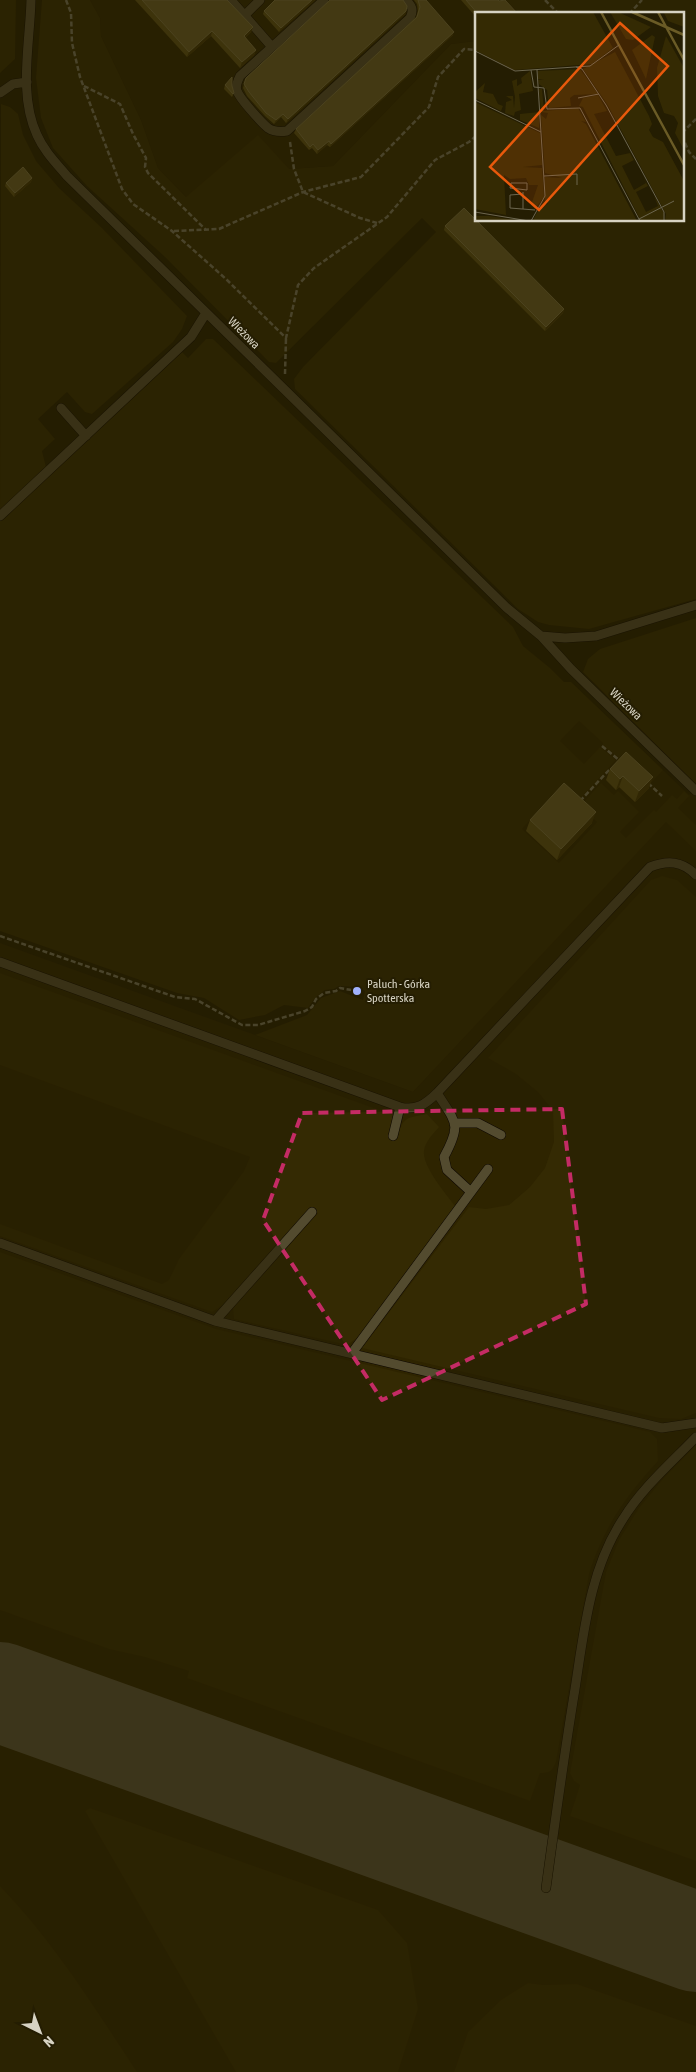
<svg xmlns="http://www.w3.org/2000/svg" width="696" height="2072" font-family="'Asap Condensed',sans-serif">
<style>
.built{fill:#2e2400}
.green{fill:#342a03}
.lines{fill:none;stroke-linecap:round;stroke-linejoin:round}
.runway{stroke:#59533b;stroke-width:100}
.service-casing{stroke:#0d0700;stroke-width:10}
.path{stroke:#77725c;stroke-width:2.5;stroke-dasharray:5 2.5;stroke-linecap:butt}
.service{stroke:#534b2f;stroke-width:9}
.wall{fill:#5b4e17}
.shaded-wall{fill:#403407}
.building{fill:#695c29;stroke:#7a6f42}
.marked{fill:none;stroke:#c42b65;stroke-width:4;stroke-dasharray:10 6;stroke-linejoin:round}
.poi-dot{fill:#a1b2fd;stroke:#241d02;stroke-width:2}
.labels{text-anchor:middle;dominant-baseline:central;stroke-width:4;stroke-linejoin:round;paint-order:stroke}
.street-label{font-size:12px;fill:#d7d3c3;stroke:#241d02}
.poi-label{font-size:12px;fill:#d7d3c3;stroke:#241d02;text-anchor:start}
.inset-river{fill:none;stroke:#6a5b26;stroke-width:2.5}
.inset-road{fill:none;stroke:#6c664f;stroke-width:1}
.view{fill:#e8590c;fill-opacity:0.15;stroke:#e8590c;stroke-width:2.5}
.inset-edge{fill:none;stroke:#d7d3c3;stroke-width:2.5}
</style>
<rect width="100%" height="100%" fill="#241d02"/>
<path class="built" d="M90,0H505L520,14H476V41L451,44L333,166L289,169L188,199L158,168L141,120L101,36L100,18Z
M571,682L689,795L696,788V2072H0V943L413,1092L576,917L449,776Z"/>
<path class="green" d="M0,0H16L15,59L0,73Z
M42,0H90L100,18L101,36L141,120L158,168L186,197L258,135L289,169L333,166L451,44L476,41V220H682V14H520L505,0H696V599L589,629L549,625L538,622L518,609L295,389L294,379L303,367L436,232L422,218L276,363L269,362L165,257L87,186L53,148L41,118L36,78Z
M1,104L10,107L18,114L23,135L36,161L59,188L102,228L187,316L182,329L173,342L92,414L85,412L67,392L38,419L55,439L42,451L46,467L0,510Z
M206,339H213L513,627L523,646L550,668L564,682H571L663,770L651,783L622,755L619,758L603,745V743L579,721L560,741L584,764L600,747L616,760L576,803L560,788L522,829L559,863L597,822L580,806L601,783L614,795L618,791L639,812L620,832L626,838L654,810L656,812L672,795L677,799L684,791L689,796L678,808L696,825V851L666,822L413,1092L255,1035L307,1015L321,998L340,991L363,1000L365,991L358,987L339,986L334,989L325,990L315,998L308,1008L284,1005L265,1015L239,1020L204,998L177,993L0,931V521L182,352L188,358Z
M696,618V784L583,672L588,659L600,649Z
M662,876L677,880L696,897V1413L681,1419L659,1418L362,1348L469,1207L486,1209L509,1205L530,1187L545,1168L554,1142L553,1111L538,1092L516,1074L488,1058L651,880Z
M0,973L393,1115L389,1138L397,1139C403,1117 405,1118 427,1114L439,1127C433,1134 425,1142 424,1151C422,1166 446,1194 455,1206L357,1338L347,1345L234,1319L233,1308L318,1213L312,1207L223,1305L212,1312L0,1236V1224L162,1284L169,1280L179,1259L244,1171L250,1157L0,1065Z
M0,1252L216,1329L650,1432L657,1439L658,1461C625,1497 604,1527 589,1574L556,1762C552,1771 550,1773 540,1773L530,1801L187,1678L189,1671L145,1657L109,1649L0,1610Z
M696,1445V1861L570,1816L580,1785L574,1781L570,1773L606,1572L619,1540L639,1508L662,1480Z
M90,1808L378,1910L407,1943L418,2009L398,2072H236L85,1811Z
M0,1886C54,1942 95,2008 137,2072H0Z
M528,1983L543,1985L577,1984L696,2026V2072H454L468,2032L501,2000Z"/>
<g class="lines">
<path class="runway" d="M0,1692L696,1942"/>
<defs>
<path id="service" d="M31,0C30,44 18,94 37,135C44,151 56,163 67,176L507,608L541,636L571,669L696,791
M231,0L272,47
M324,0L240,76C238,80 235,86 237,91C240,99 261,122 268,128C274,132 281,132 287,131L410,18C414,10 412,6 406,0
M245,15L260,0
M0,93L13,84L27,82
M61,408L86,436
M0,516L191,337L206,313
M541,636L565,638L596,636L696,605
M0,962L400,1107C416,1111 426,1104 437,1093L650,867C668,860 682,861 696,875
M437,1093C456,1123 462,1124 444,1157L447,1170L471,1192
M456,1123H478L501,1135
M393,1136L400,1107
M0,1243L215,1321L662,1428L696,1423
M215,1321L312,1212
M352,1353L488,1169
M546,1888C555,1822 564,1755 575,1689C584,1631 590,1569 623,1519C642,1488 671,1463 696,1437"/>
</defs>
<use href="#service" class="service-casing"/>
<path class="path" d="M66,0L71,13L72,43L80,77L122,189L133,204L172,231L226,279L286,338L298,285L314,268L387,217L435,160L469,142L476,136
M545,0L559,14
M629,14L642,0
M84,86L120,104L133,134L146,158L145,167L148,173L206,230
M682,133L696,119
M682,136L689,152L696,159
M290,142L294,169L303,192L360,218L377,223
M174,231L219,229L303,192L361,177L429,107L438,77L464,49L476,50
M285,374L286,338
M602,746L619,760
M648,783L662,796
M580,801L610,769
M0,936L175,997L195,999L242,1025H258L305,1011L312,1007L316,999L324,993L336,991L340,988L357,991"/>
<use href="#service" class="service"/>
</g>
<path class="wall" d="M135,0H227L253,27L251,32L245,38L256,50L254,55L240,68L211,36L187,57Z
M275,0H315L279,32L263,14L264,11Z
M414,0H426L453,35L330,147L327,145L317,154L312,148L309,150L294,133L296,129L416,17L418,11L417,4Z
M461,0H498L518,14H476V17Z
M329,1L406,11L405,14L286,123L281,117L274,124L265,116L247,96L243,88L246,78Z
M225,85L232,86L234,93L232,97L224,89Z
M32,178L31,182L14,197L5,186L6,183Z
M445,226L564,309L563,313L545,331L444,230Z
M610,769L649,788L635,802L619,787L616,790L606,780Z
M530,820L592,823L557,860L526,831Z"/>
<path class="shaded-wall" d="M312,0H315L279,32L281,28Z
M406,11L405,14L286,123L288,119Z
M253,27L251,32L242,41L244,36Z
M212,31L211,36L187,57L189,52Z
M454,32L453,35L330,147L331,144Z
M256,50L254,55L240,68L242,62Z
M283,114L281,117L274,124L276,120Z
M329,141L327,145L317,154L318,150Z
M32,178L31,182L14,197L15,193Z
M564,309L563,313L545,331L546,327Z
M623,776L619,787L616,790L620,779Z
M653,777L649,788L635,802L639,791Z
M596,812L592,823L557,860L561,849Z"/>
<path class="building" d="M142,0H227L253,27L244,36L256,50L242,62L212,31L189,52Z
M275,0H312L281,28L264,11Z
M330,0H403L407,6L406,11L288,119L283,114L276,120L266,113L249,92L244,84L246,78Z
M418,0H426L454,32L331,144L329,141L318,150L313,144L310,147L296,129L417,17L420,7Z
M466,0H498L499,1L505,0L518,14H478Z
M232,77V86L234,93L233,94L225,85Z
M23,167L32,178L15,193L6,183Z
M464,208L564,309L546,327L445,226Z
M626,752L653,777L639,791L623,776L620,779L610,769Z
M564,783L596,812L561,849L530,820Z"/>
<path d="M0 0H696V2072H0ZM562,1109L586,1304L382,1400L263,1220L302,1113Z" fill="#241d02" fill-opacity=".55" fill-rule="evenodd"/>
<path class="marked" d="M562,1109L586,1304L382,1400L263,1220L302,1113Z"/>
<circle class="poi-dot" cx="357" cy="991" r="5"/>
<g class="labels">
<g class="street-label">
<text transform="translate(244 333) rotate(45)">Wieżowa</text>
<text transform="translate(626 704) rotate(44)">Wieżowa</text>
</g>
<g class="poi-label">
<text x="367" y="984">Paluch - Górka<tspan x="367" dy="14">Spotterska</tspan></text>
</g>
</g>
<g transform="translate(475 12)">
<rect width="209" height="209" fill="#241d02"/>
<path d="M0,0H118L138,36L117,52L39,58L0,38ZM135,0H143L176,15L158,28L151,27ZM209,0V15L193,9L189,1ZM177,23L180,25L171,67L157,38ZM191,24L209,56V138L200,121L203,111L199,104L189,101L183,84L182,56ZM140,40L174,104L177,112L174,118L178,125L188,130L209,169V209H190L191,202L132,92L108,57ZM105,57L123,82L99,83L95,86L96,94L74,96L72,78L64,72L63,68L69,67H63V59ZM55,59L58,79L44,82L46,98L40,100L39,104L30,101L31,90L37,88L31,84H38L39,96L40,85L37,69L42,67V74L47,71L46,66ZM10,71L8,80L18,82L23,92L28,94L26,99L0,86V80ZM64,77H67L69,99L103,96L111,110L106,109L111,112L162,209L58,208L66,193L73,192L70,190V165L87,166L70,161L66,103L71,107L73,101L66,100ZM123,83L132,99L119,102L141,144L155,141L159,148L147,154L159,178L171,171L165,160L173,174L161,180L171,200L183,194L179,184L189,201L188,209H166L108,95L104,94L108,86ZM0,90L65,121L67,153L48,155L67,156L69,185L60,197L56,193L63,173H54L51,166L35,167L29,163L31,203L0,197ZM64,100V116L45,108V102ZM0,204H14L47,209H0Z" fill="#342a03"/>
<path class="inset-river" d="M126,0L209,153M157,0L209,23M183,0L209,48"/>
<path class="inset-road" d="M0,39L40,59L115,54L144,33M101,55L107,57L131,93L189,200V209M56,58L59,75L69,76L72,97L105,96L165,209M103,86L124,82M0,88L66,120M69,164L102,162V173M52,171V178L35,176L36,171ZM48,182L35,183V196L60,198M48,197V180M0,200L54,209M164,207L199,189M56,209L70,184L62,58"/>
<path class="view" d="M145,11L193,54L64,198L15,155Z"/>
<rect width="209" height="209" class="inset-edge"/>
</g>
<g transform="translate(40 2032) rotate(138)" stroke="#241d02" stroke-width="4" paint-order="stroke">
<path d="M0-4L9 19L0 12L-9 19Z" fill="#d7d3c3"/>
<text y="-8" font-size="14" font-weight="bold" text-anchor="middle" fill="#d7d3c3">N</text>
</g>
</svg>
